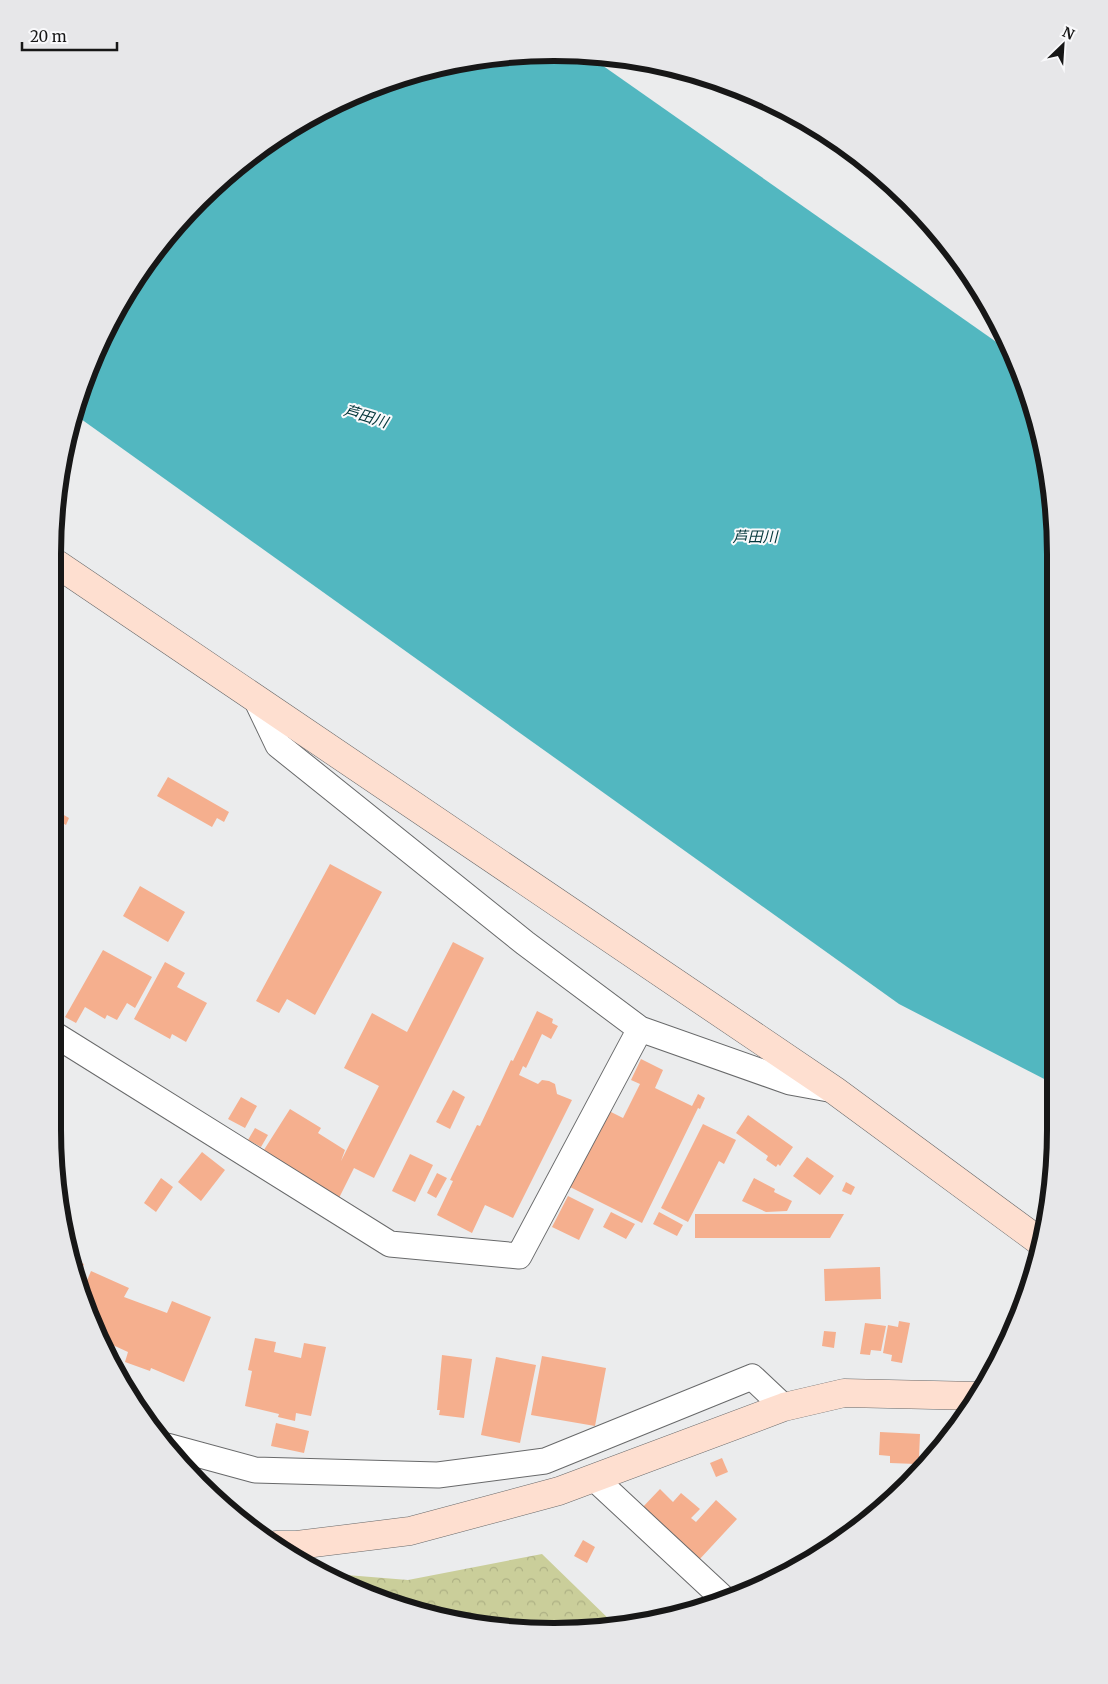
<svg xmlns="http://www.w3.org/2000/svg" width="1108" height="1684" font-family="Merriweather,'Noto Sans JP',serif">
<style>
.forest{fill:url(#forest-crowns)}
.water{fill:#52b7c0}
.building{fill:#f5af8e}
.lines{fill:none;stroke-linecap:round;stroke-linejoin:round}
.street-casing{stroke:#68696a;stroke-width:27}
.secondary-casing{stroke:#68696a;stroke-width:29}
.street{stroke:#fff;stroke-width:25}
.secondary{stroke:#fedfd0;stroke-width:28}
.labels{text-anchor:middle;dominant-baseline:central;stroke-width:4;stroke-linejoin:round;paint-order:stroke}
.water-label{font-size:15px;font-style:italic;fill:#03363a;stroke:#f9f9fb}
.rim{fill:none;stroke:#171717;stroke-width:6}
</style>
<defs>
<pattern id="forest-crowns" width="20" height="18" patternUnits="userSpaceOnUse" patternTransform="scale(1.25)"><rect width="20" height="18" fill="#cace9a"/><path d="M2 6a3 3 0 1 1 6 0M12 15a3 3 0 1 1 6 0" fill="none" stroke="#adb084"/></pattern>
</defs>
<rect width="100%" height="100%" fill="#ebeced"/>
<path class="forest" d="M542,1554L614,1624L554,1631L456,1622L393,1605L322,1573L408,1580Z"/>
<path class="water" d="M521,54L589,56L1012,353L1038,424L1054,521L1052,1083L899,1004L74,414L79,393L104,332L177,224L248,156L332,104L424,70Z"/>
<path class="building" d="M168,777L229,812L224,822L217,818L212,827L157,796Z
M57,811L69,818L66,825L57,820Z
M330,864L382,892L315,1015L287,999L279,1013L256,1001Z
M140,886L185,912L168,942L123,916Z
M453,942L484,958L374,1178L354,1168L339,1198L262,1153L290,1109L321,1128L318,1133L345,1150L341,1161L379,1086L344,1068L372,1013L407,1032Z
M103,950L152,977L135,1008L127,1003L117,1020L107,1015L105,1019L85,1007L76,1023L65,1017Z
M165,962L185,973L177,987L207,1003L186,1042L172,1034L170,1039L134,1019Z
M537,1011L553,1019L552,1023L558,1026L551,1039L542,1034L526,1068L523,1066L519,1075L538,1084L542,1080L549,1081L555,1084L557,1094L572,1100L513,1218L485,1205L472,1233L437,1215L453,1181L450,1180L477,1125L480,1126L511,1060L513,1061Z
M641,1059L663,1070L655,1088L692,1106L698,1094L705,1098L700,1109L698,1108L642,1223L570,1187L607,1110L623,1118L640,1084L631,1080Z
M453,1090L465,1097L450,1129L436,1122Z
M241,1097L257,1106L245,1128L228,1119Z
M748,1115L793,1147L780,1166L778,1164L776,1167L766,1160L768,1156L736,1133Z
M703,1124L736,1140L724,1164L719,1161L688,1222L661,1208Z
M255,1128L268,1135L261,1147L248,1140Z
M202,1152L225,1170L201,1201L178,1182Z
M410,1154L433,1165L415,1202L392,1191Z
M807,1157L834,1176L820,1195L793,1176Z
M437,1173L447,1178L436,1198L427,1193Z
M161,1178L173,1187L156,1212L144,1203Z
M754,1178L775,1189L774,1192L792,1201L787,1211L766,1212L742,1201Z
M846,1182L855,1187L851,1195L842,1191Z
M568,1196L594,1209L579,1240L552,1227Z
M611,1212L635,1224L626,1239L603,1227Z
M659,1212L683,1225L677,1236L653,1224Z
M695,1214H844L830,1238H695Z
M72,1259L84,1264L77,1281Z
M880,1267L881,1299L825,1301L824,1269Z
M91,1271L129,1288L124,1297L167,1313L172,1301L211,1317L184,1382L151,1368L150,1371L125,1362L128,1352L104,1341L81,1295Z
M899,1321L910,1323L902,1363L891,1361L892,1355L883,1353L888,1325L898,1327Z
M865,1323L886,1326L881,1351L871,1350L870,1355L860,1354Z
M824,1331L836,1332L834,1348L822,1346Z
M255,1338L276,1342L274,1352L301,1358L304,1343L326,1347L311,1416L296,1413L295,1421L278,1417L279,1414L245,1406L252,1371L248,1370Z
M442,1355L472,1359L464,1418L439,1415L440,1410H437Z
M542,1356L606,1368L595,1426L531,1415Z
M496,1357L536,1365L520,1443L481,1435Z
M276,1423L309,1431L304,1453L271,1446Z
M880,1432L920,1434L919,1458H917L916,1464L890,1463V1456L879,1455Z
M722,1458L728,1472L716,1477L710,1463Z
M660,1489L673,1502L681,1493L700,1509L691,1518L696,1522L716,1500L737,1519L698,1561L641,1509Z
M583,1540L595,1547L587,1563L574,1556Z"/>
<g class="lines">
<defs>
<path id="street" d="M256,699L278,745L525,943L640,1029L790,1082L834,1090
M57,1036L390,1244L519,1256L640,1029
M167,1446L255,1470L438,1475L545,1461L752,1377L784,1407
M594,1478L724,1599"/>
<path id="secondary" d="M57,564L834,1090L1039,1241
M276,1545H297L410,1531L559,1491L784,1407L844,1393L978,1396"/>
</defs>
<use href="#street" class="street-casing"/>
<use href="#secondary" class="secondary-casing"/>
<use href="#street" class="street"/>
<use href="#secondary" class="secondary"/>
</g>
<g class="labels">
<g class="water-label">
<text transform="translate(366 416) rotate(17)">芦田川</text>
<text x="755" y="536">芦田川</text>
</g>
</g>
<path d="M0 0H1108V1684H0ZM554 61H554A493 493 0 0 1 1047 554V1130A493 493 0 0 1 554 1623H554A493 493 0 0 1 61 1130V554A493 493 0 0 1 554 61Z" fill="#e7e7e9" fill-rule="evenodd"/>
<path class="rim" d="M554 61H554A493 493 0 0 1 1047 554V1130A493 493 0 0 1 554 1623H554A493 493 0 0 1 61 1130V554A493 493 0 0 1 554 61Z"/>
<g transform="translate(1063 45) rotate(25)" stroke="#f9f9fb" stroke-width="4" paint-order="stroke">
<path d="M0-4L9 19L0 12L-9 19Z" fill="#171717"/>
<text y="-8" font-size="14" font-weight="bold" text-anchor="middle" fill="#171717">N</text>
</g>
<path d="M22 42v8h95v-8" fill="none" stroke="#171717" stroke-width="2.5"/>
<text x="30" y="42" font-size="15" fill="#171717" stroke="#f9f9fb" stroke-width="4" paint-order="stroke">20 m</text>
</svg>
